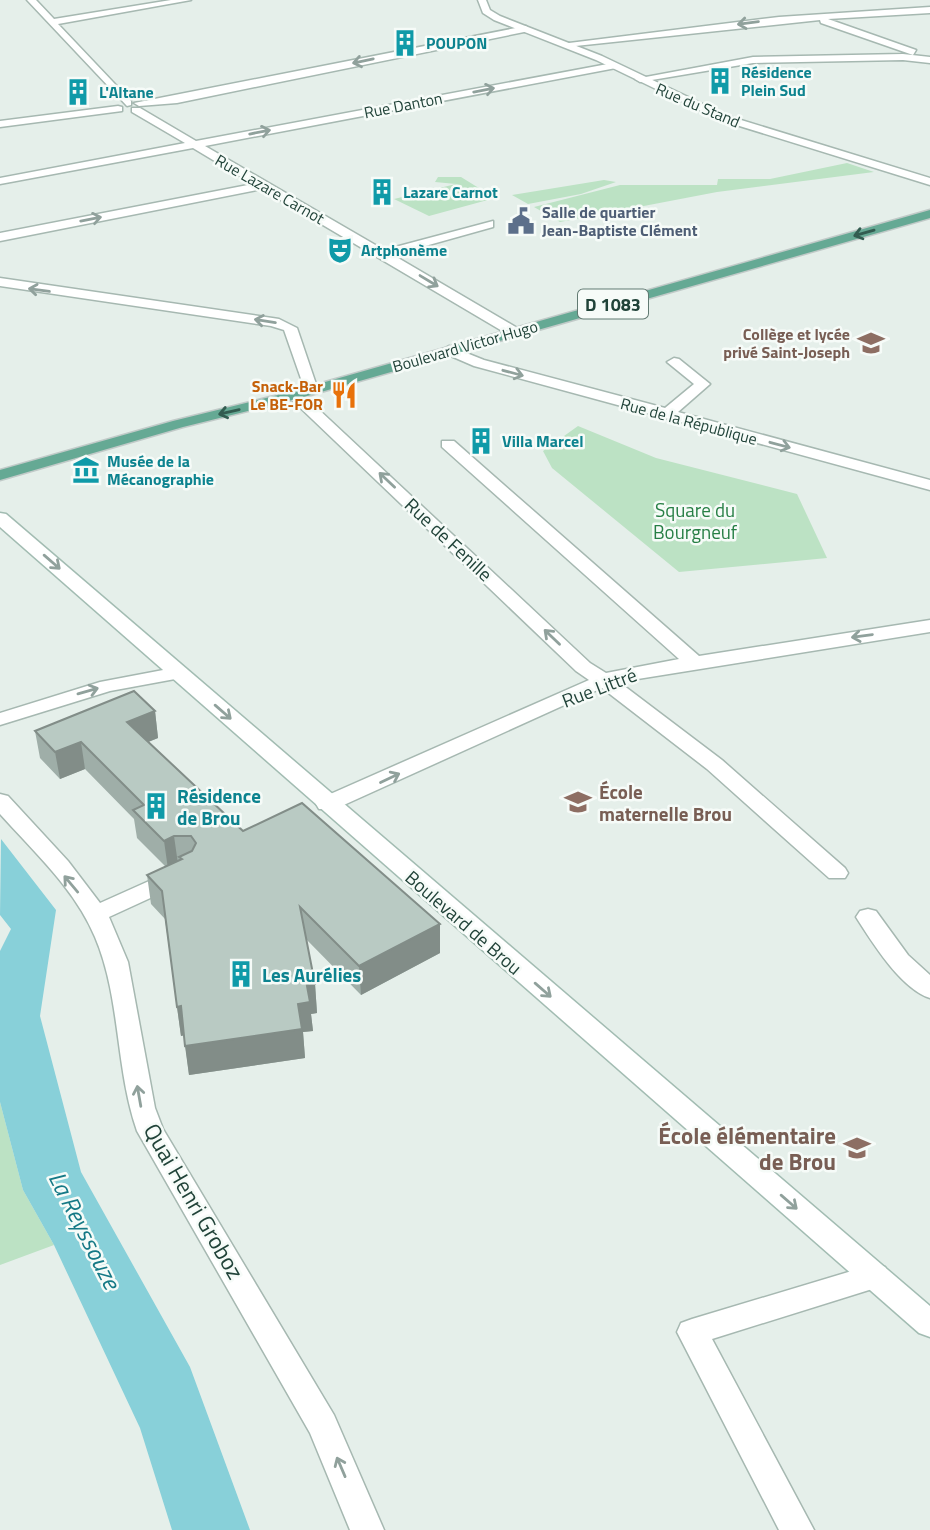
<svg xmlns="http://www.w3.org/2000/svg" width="930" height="1530" font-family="'Titillium Web',sans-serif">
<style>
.green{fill:#bce2c4}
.water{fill:#88d0d9}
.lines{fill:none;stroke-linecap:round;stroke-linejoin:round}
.minor-casing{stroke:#a6b8b1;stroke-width:3}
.tertiary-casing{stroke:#a6b8b1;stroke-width:3}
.secondary-casing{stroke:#a2bcb2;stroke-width:3}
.primary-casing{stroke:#c1cac8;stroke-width:3}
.minor{fill:#fff;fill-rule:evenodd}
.tertiary{fill:#fff;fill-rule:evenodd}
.secondary{fill:#fff;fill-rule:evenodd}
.primary{fill:#65a994;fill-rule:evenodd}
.wall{fill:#9faea8}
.shaded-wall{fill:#828d88}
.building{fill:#b9cac3;stroke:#828d88;stroke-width:2}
.oneway{stroke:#90a19c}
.oneway2{stroke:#325c50}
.labels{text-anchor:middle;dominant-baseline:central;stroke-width:5;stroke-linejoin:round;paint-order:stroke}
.far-culture-label{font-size:16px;font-weight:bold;fill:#0d838f;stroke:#f6fbf8;text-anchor:start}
.far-street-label{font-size:16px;fill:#214339;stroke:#f6fbf8}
.far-service-label{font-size:16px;font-weight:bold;fill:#4e5e75;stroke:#f6fbf8;text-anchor:start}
.far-education-label{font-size:16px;font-weight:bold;fill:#785e54;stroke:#f6fbf8;text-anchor:end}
.far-food-label{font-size:16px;font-weight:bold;fill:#c56008;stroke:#f6fbf8;text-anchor:end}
.shield{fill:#f6fbf8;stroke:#617a72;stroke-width:2}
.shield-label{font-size:18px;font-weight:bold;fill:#214339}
.park-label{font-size:19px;fill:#277f45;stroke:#f6fbf8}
.street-label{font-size:19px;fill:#214339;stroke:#f6fbf8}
.education-label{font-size:19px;font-weight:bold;fill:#785e54;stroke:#f6fbf8;text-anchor:start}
.culture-label{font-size:19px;font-weight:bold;fill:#0d838f;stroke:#f6fbf8;text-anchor:start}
.near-education-label{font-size:23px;font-weight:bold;fill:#785e54;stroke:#f6fbf8;text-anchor:end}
.near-street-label{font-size:23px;fill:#214339;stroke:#f6fbf8}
.near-water-label{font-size:24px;font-style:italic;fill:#157986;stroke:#f6fbf8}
</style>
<rect width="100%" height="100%" fill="#e5efea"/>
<path class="green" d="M847,163L874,172L717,192L560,222L534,207L620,185H717L718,179H770Z
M438,177H461L495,198L429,216L394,199L456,184L435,182Z
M604,180L616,182L581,194L528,204L512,195Z
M578,426L656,458L797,494L827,558L679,572L552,468L543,451Z
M0,1102L23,1190L54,1245L0,1265Z"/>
<path class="water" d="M1,839L56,910L40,1016L81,1172L190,1367L250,1530H172L140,1428L54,1245L23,1190L0,1102V951L11,929L0,915Z"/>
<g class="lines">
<defs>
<path id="minor" d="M27,0H36L54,19L171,0H191L58,24L131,101V105L127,106Z
M930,7V13L828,19L916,50L913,55L821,23L820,20L566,47L561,44L779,17Z
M526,26L529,31L177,103L139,106L134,103Z
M903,54L930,57V63L903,60L753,63L640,82L635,79L753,57Z
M613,63L616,68L205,146L384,250L493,221V227L393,255L519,329V335H509L262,189L0,241V233L253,184L193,148L0,184V178L185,143L132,112V108H140L196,141Z
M118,106L122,107V111L0,127V121Z
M0,278L279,319L297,328L318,390L311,394L306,393L284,330L271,326L0,286Z
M449,346L484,360L665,408L694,384L667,362L674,358L679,359L710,384L678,412L930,480V490L474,366L444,353L442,350Z
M295,391L300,392L590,663L606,673L679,659L442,447V441H454L699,656L930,620V632L619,682L722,760L845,868L848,873L845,878H829L707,769L602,688L335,809H319L316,804L319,799L589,680L576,671L290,398L288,395Z
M179,667L189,673L186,677L110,691L0,725V713L100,682Z
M0,794L8,796L68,861L100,903L167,873H183L186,878L183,883L109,917L128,962L155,1108L163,1129L334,1415L384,1530H350L310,1433L137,1131C115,1068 121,998 95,937C75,889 34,852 0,814Z
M868,909L876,911L908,955L930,975V998C901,989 872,942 856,917L860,911Z
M875,1264L885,1267L890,1276L885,1285L712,1339L814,1530H779L677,1332L681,1323L692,1319Z"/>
<path id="tertiary" d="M478,0H486L490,10L500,16L602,56L728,116L930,178V185L720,120L596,60L494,20L483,13Z"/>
<path id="secondary" d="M0,513L6,514L930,1306V1337L919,1333L0,527Z"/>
<path id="primary" d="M930,210V218L300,398L183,427L0,480V470L173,421L290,392Z"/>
</defs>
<use href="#minor" class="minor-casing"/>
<use href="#tertiary" class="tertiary-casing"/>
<use href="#secondary" class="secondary-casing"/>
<use href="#primary" class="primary-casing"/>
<use href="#minor" class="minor"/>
<use href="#tertiary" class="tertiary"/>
<use href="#secondary" class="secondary"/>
<use href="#primary" class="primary"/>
</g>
<path class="wall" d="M155,711L158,738L148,742L243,831L440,953L361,995L306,939L315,984L317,1013L311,1014L313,1031L303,1032L305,1058L189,1075L184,1035L181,1036L165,919L151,904L147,875L166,867L137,838L134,819L85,769L60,779L40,758L35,731Z"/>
<path class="shaded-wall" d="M155,711L158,738L131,749L127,722Z
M81,742L85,769L60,779L55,752Z
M174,836L178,864L168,869L164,841Z
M440,924V953L361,995L359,966Z
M315,984L317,1013L311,1014L313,1031L303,1032L305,1058L189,1075L185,1046L307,986Z
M181,1006L185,1035L181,1036L177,1007Z"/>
<path class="building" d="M134,691L155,711L127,722L243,831L302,803L440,924L359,966L300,907L315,984L307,986L310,1002L298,1004L302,1029L185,1046L181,1006L177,1007L162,891L147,875L182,859L179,857L192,851L196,843L191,836H174L164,841L133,810L144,805L81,742L55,752L35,731Z"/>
<defs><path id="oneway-shaft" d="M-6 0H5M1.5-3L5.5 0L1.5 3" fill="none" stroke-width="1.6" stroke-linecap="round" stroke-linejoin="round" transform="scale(1.75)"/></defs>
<g class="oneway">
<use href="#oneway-shaft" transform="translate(748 23) rotate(173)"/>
<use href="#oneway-shaft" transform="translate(363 61) rotate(168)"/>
<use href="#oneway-shaft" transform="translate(484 90) rotate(-11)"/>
<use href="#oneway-shaft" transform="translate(260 132) rotate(-11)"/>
<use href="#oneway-shaft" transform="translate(91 219) rotate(-11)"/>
<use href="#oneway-shaft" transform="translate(429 281) rotate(31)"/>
<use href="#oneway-shaft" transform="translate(39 290) rotate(-172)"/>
<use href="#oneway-shaft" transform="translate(265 321) rotate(-171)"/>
<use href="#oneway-shaft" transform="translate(513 373) rotate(15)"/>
<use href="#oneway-shaft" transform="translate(780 445) rotate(15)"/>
<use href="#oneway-shaft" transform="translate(387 480) rotate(-137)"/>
<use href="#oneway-shaft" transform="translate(52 562) rotate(41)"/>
<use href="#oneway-shaft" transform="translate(862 636) rotate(172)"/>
<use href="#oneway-shaft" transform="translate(552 637) rotate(-136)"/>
<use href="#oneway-shaft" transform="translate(88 691) rotate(-16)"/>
<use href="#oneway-shaft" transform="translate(223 712) rotate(41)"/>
<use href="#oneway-shaft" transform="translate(390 778) rotate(-25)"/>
<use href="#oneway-shaft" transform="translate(71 884) rotate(-130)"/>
<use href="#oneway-shaft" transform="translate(543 990) rotate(41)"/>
<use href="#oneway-shaft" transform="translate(139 1096) rotate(-100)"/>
<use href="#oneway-shaft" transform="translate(789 1202) rotate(41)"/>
<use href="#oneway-shaft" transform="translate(341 1467) rotate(-113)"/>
</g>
<g class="oneway2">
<use href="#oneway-shaft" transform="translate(864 233) rotate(164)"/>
<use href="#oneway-shaft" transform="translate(229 412) rotate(167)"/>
</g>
<defs>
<symbol id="building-bare" viewBox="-9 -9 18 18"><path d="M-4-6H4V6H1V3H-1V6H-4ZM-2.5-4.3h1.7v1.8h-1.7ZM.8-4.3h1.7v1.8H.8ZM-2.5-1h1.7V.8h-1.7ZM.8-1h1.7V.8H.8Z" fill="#0f9aa8" stroke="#f6fbf8" stroke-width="2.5" paint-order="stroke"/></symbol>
<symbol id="civic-bare" viewBox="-9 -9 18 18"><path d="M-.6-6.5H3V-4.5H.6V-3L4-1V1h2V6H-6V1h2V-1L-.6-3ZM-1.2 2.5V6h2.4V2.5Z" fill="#5c6f8a" stroke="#f6fbf8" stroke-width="2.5" paint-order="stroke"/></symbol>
<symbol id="theatre-bare" viewBox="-9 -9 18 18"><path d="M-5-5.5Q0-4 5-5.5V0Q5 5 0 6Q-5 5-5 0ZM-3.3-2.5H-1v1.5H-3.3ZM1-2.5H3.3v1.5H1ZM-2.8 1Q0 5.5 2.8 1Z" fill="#0f9aa8" stroke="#f6fbf8" stroke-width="2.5" paint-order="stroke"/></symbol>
<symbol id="school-bare" viewBox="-9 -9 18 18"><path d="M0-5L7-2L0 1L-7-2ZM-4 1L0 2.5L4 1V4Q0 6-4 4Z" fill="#8d6e63" stroke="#f6fbf8" stroke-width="2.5" paint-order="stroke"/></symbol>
<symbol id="restaurant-bare" viewBox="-9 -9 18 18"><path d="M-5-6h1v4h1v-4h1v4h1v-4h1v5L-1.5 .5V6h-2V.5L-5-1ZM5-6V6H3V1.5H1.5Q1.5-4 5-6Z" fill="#e8710a" stroke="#f6fbf8" stroke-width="2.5" paint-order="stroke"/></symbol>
<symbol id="museum-bare" viewBox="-9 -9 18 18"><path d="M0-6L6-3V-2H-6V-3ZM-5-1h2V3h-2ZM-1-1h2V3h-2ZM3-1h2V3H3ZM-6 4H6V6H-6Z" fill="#0f9aa8" stroke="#f6fbf8" stroke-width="2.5" paint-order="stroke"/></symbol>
</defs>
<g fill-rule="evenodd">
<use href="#building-bare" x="386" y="24" width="38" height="38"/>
<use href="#building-bare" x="701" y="62" width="38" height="38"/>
<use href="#building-bare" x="59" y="73" width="38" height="38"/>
<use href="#building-bare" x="363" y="173" width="38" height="38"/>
<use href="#civic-bare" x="502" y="202" width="38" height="38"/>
<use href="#theatre-bare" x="321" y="231" width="38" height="38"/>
<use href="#school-bare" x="852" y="324" width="38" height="38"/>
<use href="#restaurant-bare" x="325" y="376" width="38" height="38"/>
<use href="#building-bare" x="462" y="422" width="38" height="38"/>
<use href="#museum-bare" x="67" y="451" width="38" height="38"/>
<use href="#school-bare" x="559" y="783" width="38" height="38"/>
<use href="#building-bare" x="137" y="787" width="38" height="38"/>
<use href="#building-bare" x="222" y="955" width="38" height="38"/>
<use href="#school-bare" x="838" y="1129" width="38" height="38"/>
</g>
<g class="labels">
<g class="far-culture-label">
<text x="426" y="43">POUPON</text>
<text x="741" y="72">Résidence<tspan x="741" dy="18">Plein Sud</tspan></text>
<text x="99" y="92">L'Altane</text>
<text x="403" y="192">Lazare Carnot</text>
<text x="361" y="250">Artphonème</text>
<text x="502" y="441">Villa Marcel</text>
<text x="107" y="461">Musée de la<tspan x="107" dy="18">Mécanographie</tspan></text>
</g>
<g class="far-street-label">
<text transform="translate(403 105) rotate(-11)">Rue Danton</text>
<text transform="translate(698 105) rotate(23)">Rue du Stand</text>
<text transform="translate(270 189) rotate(30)">Rue Lazare Carnot</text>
<text transform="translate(465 346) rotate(-16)">Boulevard Victor Hugo</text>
<text transform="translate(689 421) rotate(15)">Rue de la République</text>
</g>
<g class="far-service-label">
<text x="542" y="212">Salle de quartier<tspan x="542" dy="18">Jean-Baptiste Clément</tspan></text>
</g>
<g class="far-education-label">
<text x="850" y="334">Collège et lycée<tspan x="850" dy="18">privé Saint-Joseph</tspan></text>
</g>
<g class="far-food-label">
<text x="323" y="386">Snack-Bar<tspan x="323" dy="18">Le BE-FOR</tspan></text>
</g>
<rect class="shield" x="578" y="289.5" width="70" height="29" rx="5"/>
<g class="shield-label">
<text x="613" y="304">D 1083</text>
</g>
<g class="park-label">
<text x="695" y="509">Square du<tspan x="695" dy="22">Bourgneuf</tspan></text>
</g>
<g class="street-label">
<text transform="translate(449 539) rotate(43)">Rue de Fenille</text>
<text transform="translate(599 687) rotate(-21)">Rue Littré</text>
<text transform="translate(464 922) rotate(41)">Boulevard de Brou</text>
</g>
<g class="education-label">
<text x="599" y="791">École<tspan x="599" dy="22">maternelle Brou</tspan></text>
</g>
<g class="culture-label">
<text x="177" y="795">Résidence<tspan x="177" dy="22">de Brou</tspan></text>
<text x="262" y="974">Les Aurélies</text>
</g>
<g class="near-education-label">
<text x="836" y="1135">École élémentaire<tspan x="836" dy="26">de Brou</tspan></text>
</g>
<g class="near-street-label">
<text transform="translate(194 1201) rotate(60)">Quai Henri Groboz</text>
</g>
<g class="near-water-label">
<text transform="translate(85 1230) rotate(63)">La Reyssouze</text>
</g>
</g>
</svg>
